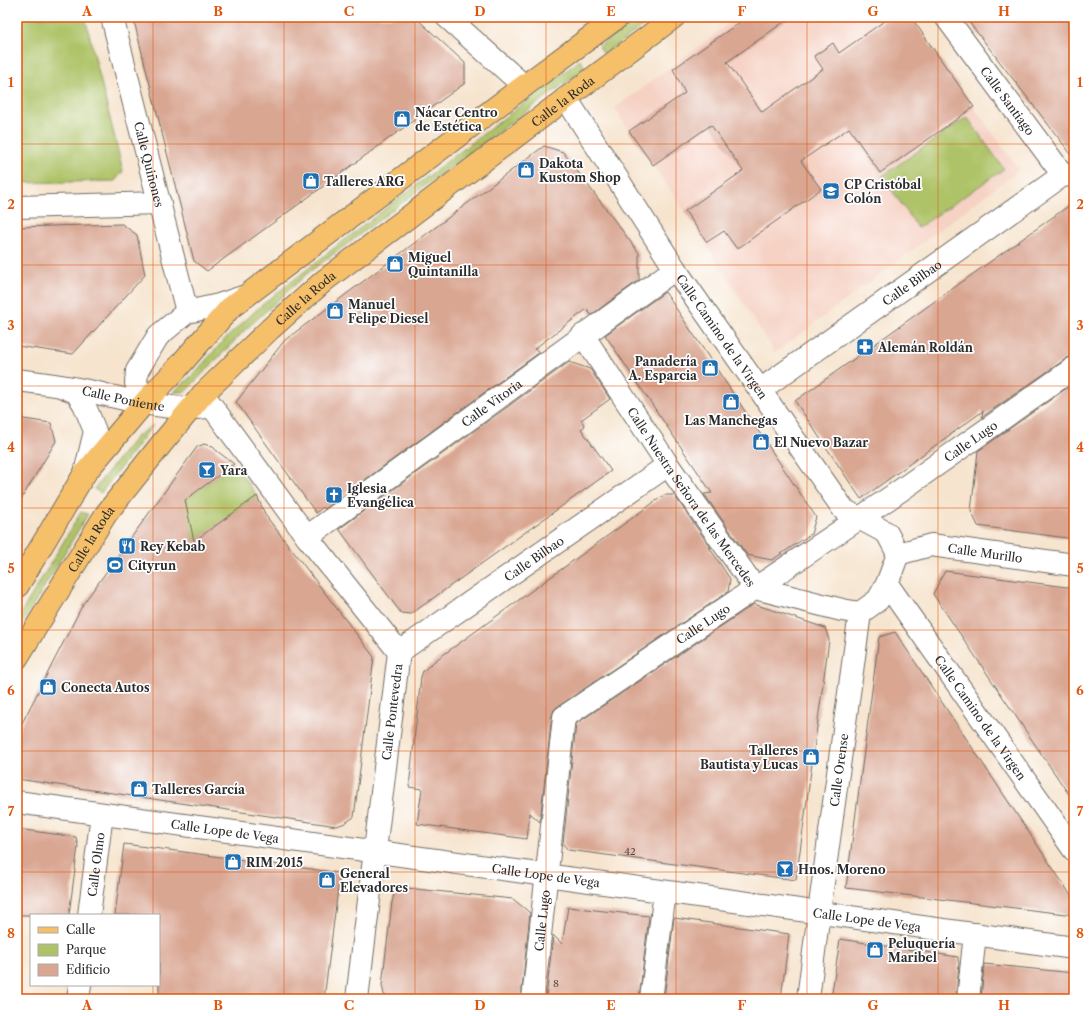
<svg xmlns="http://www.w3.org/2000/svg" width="1091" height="1016" font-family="'Libre Caslon Text',serif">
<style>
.built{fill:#f6d2c4}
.green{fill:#aec367;stroke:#6c7749}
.building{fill:#d9a692}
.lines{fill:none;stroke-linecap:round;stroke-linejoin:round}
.minor-casing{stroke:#726c64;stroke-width:24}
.major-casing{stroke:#726c64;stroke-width:24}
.minor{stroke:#fff;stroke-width:22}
.major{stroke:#f6c06b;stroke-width:22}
.grid{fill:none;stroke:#df570e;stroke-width:1;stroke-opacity:0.55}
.labels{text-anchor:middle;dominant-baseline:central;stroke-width:3.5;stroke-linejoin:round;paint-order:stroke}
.number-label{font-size:10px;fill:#564a45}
.street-label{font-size:12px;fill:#2b2b2b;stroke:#fff}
.poi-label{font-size:12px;font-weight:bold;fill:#2b2b2b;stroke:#fff;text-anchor:start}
.neatline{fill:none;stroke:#df570e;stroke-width:1.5}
.grid-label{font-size:13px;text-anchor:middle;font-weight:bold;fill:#df570e}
</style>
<rect width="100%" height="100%" fill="#fff"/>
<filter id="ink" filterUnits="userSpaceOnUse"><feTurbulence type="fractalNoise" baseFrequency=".025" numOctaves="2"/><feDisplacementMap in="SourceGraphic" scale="8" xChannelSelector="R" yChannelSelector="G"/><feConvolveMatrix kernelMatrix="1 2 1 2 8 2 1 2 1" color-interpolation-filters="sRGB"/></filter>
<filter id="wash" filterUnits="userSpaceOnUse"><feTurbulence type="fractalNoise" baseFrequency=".012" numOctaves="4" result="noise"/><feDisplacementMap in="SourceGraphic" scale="16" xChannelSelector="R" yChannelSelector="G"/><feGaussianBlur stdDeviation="0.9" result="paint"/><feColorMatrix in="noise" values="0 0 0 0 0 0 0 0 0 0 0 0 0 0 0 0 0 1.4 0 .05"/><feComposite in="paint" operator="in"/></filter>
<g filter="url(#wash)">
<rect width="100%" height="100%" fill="#f6e4ce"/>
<path class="built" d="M738,17H910L1019,170L775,353L685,211L629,131L615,108Z"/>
<path class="green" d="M17,17H85L123,171L115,181L17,183Z
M639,17H655L604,54L599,46Z
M580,60L586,68L431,181L307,274L246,329L185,392H173L192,376L224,340L262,305L334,248Z
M967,117L1004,169L918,228L882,176Z
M153,425L101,493L94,489L137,436Z
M234,464L257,496L194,541L183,501Z
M81,512L88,514L17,632V620Z"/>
<g id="blocks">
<path class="building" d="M133,17H415L465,63V83L207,271L194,261Z
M747,17H791L727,62L762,112L823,69L814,56L833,43L839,53L890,17H911L974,107L880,173L849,128L801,161L821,189L737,249L724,231L707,242L685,211L743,171L711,125L653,165L629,131L685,93L673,69Z
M965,17H1074V158L986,44Z
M544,146L563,152L639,253V280L591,315L587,309L534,349L540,352L325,509L323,507L316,513L236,402L285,340Z
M1074,202V356L1067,358L982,417L983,411L861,499L795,401Z
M122,224L137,235L145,275L73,354L17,346V227Z
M665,292L816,517L811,534L772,560L747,555L704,494L712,493L605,335Z
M569,362L590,369L610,399L581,420L585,426L581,429L611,471L411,614L401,613L339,529Z
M1074,383V539L978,526L971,511L978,451Z
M17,418L51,423L56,441L17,506Z
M204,444L213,447L217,451L234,464L185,500L194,541L257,496L266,516L374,657L354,817L345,823L337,826L17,779V733L83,604L197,447Z
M664,495H674L711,548L709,547L730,579L728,592L557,707L554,710L552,716L540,822L530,813L527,839L417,824L422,789L409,787L421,677L423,671L436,660Z
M945,571L1074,588V802L933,594Z
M754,604L825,628L829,640L796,880L568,850L563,844L576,724Z
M895,632L1074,900V915L846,888L879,637Z
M17,829L76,837L78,846L69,915H17Z
M124,844L340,873L324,999H159V915H115Z
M406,888L513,899L523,907L530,913L521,999H394L384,995L382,985L392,902L394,894L400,890Z
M568,907L649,916L639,999H546L553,935L562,944Z
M674,918L789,934L781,999H664Z
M840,939L958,957V961L959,962L956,999H831Z
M984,964L1074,973V999H981Z"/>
</g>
</g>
<g filter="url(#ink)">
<use href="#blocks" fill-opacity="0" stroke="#726c64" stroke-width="1"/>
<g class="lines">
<defs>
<g id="minor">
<path id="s1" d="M112,17L187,312"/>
<path d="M447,17L524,86"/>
<path id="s2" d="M946,17L1063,175L1074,176"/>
<path id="s3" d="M566,98L675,269L844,510L887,533L898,554"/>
<path d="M17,207L160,203"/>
<path id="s4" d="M583,335L668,465L755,588L842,610L860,613"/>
<path id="s5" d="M17,380C42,383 68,386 93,392C129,400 169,411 207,407"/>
<path d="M63,387L76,392L84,404L95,431L85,473"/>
<path id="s6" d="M760,390L1063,175"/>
<path d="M203,394L307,537L399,652L357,999"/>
<path d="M145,402L136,383L137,371L158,336L187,312L219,305L246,296"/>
<path id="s7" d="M307,537L675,269"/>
<path id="s8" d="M898,554L931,545L1074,565"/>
<path id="s9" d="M887,584L1074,850"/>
<path id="s10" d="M399,652L668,465"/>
<path id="s11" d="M17,802L1074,948"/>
<path id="s12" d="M89,915L102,814"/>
<path d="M78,999L80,985"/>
<path id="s13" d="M533,999L564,717L891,497L1074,368"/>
<path d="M651,999L665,892"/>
<path id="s14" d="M808,999L819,912L860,613L878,600L887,584L898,554"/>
<path d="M968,999L975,934"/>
</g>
<g id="major">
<path d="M17,587L85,473L145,402L173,373L230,308L524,86L618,17"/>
<path id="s15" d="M17,658L106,514L163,442L203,394L270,329L325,280L674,17"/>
</g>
</defs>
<use href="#minor" class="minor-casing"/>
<use href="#major" class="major-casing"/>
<use href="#minor" class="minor"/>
<use href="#major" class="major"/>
</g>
</g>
<path class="grid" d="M153,17V915M284,17V999M415,17V999M546,17V999M676,17V999M807,17V999M938,17V999M17,144H1074M17,265H1074M17,386H1074M17,508H1074M17,630H1074M17,751H1074M17,872H1074M153,985V999"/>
<defs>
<symbol id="shop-square" viewBox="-11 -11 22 22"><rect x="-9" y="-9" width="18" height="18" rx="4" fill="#1f6fb2" stroke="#fff"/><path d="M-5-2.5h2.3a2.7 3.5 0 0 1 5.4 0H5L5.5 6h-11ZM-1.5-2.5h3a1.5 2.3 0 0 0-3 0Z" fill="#fff"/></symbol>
<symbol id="school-square" viewBox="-11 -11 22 22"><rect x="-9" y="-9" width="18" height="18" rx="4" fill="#1f6fb2" stroke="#fff"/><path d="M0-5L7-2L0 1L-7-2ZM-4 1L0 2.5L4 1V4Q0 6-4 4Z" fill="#fff"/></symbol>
<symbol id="pharmacy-square" viewBox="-11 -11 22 22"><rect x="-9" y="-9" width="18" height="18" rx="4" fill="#1f6fb2" stroke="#fff"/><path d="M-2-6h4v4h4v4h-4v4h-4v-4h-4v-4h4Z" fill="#fff"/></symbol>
<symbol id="bar-square" viewBox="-11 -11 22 22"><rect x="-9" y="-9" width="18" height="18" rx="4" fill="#1f6fb2" stroke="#fff"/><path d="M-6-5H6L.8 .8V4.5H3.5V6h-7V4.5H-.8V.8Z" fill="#fff"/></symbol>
<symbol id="church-square" viewBox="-11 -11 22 22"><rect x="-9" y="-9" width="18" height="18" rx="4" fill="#1f6fb2" stroke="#fff"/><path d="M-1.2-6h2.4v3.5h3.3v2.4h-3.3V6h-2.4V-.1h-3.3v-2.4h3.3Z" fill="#fff"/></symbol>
<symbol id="restaurant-square" viewBox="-11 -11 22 22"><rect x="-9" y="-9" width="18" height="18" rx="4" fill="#1f6fb2" stroke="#fff"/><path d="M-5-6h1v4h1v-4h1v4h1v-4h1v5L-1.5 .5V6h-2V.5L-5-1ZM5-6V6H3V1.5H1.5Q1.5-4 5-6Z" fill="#fff"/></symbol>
<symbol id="stadium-square" viewBox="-11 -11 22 22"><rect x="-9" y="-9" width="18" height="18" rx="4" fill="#1f6fb2" stroke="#fff"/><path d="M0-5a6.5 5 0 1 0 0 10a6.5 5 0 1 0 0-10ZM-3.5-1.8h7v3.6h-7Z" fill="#fff"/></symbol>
</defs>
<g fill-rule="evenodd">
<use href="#shop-square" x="392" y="109" width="20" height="20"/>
<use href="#shop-square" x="516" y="160" width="20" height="20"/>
<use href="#shop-square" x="301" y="171" width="20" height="20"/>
<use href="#school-square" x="821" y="181" width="20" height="20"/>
<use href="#shop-square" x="385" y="254" width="20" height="20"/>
<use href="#shop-square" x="325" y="301" width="20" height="20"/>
<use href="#pharmacy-square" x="855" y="337" width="20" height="20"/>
<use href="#shop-square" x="700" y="358" width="20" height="20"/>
<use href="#shop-square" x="721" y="392" width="20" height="20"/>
<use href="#shop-square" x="751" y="432" width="20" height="20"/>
<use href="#bar-square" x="197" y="460" width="20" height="20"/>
<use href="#church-square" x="324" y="485" width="20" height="20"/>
<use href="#restaurant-square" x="117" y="536" width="20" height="20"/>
<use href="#stadium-square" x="105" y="555" width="20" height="20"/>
<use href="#shop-square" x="38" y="677" width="20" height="20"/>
<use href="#shop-square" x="801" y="747" width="20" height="20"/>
<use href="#shop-square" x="129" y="779" width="20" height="20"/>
<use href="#shop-square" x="223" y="852" width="20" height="20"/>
<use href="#bar-square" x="775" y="859" width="20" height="20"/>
<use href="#shop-square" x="317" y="870" width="20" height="20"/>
<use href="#shop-square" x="865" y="940" width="20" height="20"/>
</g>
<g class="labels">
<g class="number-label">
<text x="630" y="851">42</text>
<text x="556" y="983">8</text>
</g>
<g class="street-label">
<text stroke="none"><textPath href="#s2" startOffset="104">Calle Santiago</textPath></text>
<text stroke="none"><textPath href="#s15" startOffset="788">Calle la Roda</textPath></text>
<text stroke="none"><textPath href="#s1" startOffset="152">Calle Quiñones</textPath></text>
<text stroke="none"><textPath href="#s6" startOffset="186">Calle Bilbao</textPath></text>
<text stroke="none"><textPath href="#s15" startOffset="464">Calle la Roda</textPath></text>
<text stroke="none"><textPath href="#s3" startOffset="285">Calle Camino de la Virgen</textPath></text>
<text stroke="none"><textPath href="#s5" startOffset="108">Calle Poniente</textPath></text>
<text stroke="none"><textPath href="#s7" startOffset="228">Calle Vitoria</textPath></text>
<text stroke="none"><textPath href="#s13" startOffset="775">Calle Lugo</textPath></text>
<text stroke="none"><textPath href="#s4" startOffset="195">Calle Nuestra Señora de las Mercedes</textPath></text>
<text stroke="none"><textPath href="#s15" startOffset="140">Calle la Roda</textPath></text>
<text stroke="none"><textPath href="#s8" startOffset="89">Calle Murillo</textPath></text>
<text stroke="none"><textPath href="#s10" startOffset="164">Calle Bilbao</textPath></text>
<text stroke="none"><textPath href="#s13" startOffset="451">Calle Lugo</textPath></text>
<text transform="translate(392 712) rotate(-83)">Calle Pontevedra</text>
<text stroke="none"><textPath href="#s9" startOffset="163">Calle Camino de la Virgen</textPath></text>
<text stroke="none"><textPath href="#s14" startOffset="231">Calle Orense</textPath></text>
<text stroke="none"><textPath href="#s11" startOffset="210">Calle Lope de Vega</textPath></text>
<text stroke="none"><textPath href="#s12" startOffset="51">Calle Olmo</textPath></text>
<text stroke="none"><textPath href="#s11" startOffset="534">Calle Lope de Vega</textPath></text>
<text stroke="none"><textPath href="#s11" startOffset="858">Calle Lope de Vega</textPath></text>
<text stroke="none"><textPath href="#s13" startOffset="79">Calle Lugo</textPath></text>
</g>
<g class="poi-label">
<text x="415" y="112">Nácar Centro<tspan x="415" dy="14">de Estética</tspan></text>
<text x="539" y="163">Dakota<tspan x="539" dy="14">Kustom Shop</tspan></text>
<text x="324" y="181">Talleres ARG</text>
<text x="844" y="184">CP Cristóbal<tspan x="844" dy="14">Colón</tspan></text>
<text x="408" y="257">Miguel<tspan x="408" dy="14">Quintanilla</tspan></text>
<text x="348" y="304">Manuel<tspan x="348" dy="14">Felipe Diesel</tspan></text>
<text x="878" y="347">Alemán Roldán</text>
<text x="697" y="361" text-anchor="end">Panadería<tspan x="697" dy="14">A. Esparcia</tspan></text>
<text x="731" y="420" text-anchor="middle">Las Manchegas</text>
<text x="774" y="442">El Nuevo Bazar</text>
<text x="220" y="470">Yara</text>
<text x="347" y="488">Iglesia<tspan x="347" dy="14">Evangélica</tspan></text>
<text x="140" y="546">Rey Kebab</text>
<text x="128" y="565">Cityrun</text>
<text x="61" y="687">Conecta Autos</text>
<text x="798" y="750" text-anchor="end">Talleres<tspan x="798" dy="14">Bautista y Lucas</tspan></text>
<text x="152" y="789">Talleres García</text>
<text x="246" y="862">RIM 2015</text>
<text x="798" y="869">Hnos. Moreno</text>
<text x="340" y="873">General<tspan x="340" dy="14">Elevadores</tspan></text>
<text x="888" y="943">Peluquería<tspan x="888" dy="14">Maribel</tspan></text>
</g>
</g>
<rect width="1091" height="1016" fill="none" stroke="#fff" stroke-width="44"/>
<rect x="30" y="914" width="130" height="72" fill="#ffffff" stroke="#aaaaaa"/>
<rect x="38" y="927" width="20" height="6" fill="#f6c06b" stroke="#aaaaaa"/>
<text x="66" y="934" font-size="12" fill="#2b2b2b">Calle</text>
<rect x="38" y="944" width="20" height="12" fill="#aec367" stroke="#aaaaaa"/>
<text x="66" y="954" font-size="12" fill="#2b2b2b">Parque</text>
<rect x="38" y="964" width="20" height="12" fill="#d9a692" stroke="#aaaaaa"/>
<text x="66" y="974" font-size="12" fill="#2b2b2b">Edificio</text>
<rect x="22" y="22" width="1047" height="972" class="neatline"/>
<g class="grid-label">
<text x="87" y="16">A</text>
<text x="218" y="16">B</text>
<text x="349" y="16">C</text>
<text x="480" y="16">D</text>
<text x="611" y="16">E</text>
<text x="742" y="16">F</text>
<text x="873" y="16">G</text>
<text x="1004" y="16">H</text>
<text x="11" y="87">1</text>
<text x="1080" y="87">1</text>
<text x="11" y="209">2</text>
<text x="1080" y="209">2</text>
<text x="11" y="330">3</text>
<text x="1080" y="330">3</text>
<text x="11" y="452">4</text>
<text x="1080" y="452">4</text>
<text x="11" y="573">5</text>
<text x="1080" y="573">5</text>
<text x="11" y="695">6</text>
<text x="1080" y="695">6</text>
<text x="11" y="816">7</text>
<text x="1080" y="816">7</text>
<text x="11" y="938">8</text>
<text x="1080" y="938">8</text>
<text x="87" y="1010">A</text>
<text x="218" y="1010">B</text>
<text x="349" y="1010">C</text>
<text x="480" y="1010">D</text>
<text x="611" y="1010">E</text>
<text x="742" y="1010">F</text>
<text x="873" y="1010">G</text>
<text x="1004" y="1010">H</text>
</g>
</svg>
